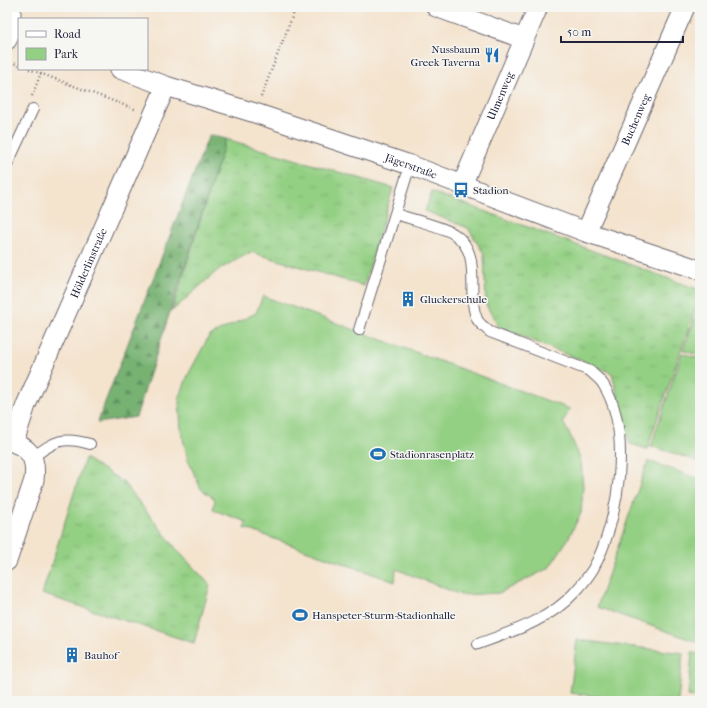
<svg xmlns="http://www.w3.org/2000/svg" width="707" height="708" font-family="'IM FELL French Canon',serif">
<style>
.grass{fill:url(#grass-tufts);stroke:#5b7960}
.forest{fill:url(#forest-firs);stroke:#4c6a56}
.green{fill:#94d084;stroke:#5b7960}
.lines{fill:none;stroke-linecap:round;stroke-linejoin:round}
.lane-casing{stroke:#6c666e;stroke-width:12}
.street-casing{stroke:#6c666e;stroke-width:21}
.path{stroke:#6c666e;stroke-width:2.5;stroke-dasharray:1 3;stroke-linecap:butt}
.lane{stroke:#fff;stroke-width:10}
.street{stroke:#fff;stroke-width:19}
.labels{text-anchor:middle;dominant-baseline:central;stroke-width:3;stroke-linejoin:round;paint-order:stroke}
.poi-label{font-size:11px;fill:#22223b;stroke:#f6f6f2;text-anchor:start}
.street-label{font-size:11px;fill:#22223b;stroke:#f6f6f2}
</style>
<defs>
<pattern id="grass-tufts" width="24" height="20" patternUnits="userSpaceOnUse"><rect width="24" height="20" fill="#94d084"/><path d="M3 7l-1-3M5 7V3M7 7l1-3M15 17l-1-3M17 17v-4M19 17l1-3" fill="none" stroke="#7fb273"/></pattern>
<pattern id="forest-firs" width="22" height="20" patternUnits="userSpaceOnUse"><rect width="22" height="20" fill="#77b272"/><path d="M5 1l3.5 6h-7zM16 11l3.5 6h-7z" fill="#61905f"/></pattern>
</defs>
<rect width="100%" height="100%" fill="#f6f6f2"/>
<filter id="ink" filterUnits="userSpaceOnUse"><feTurbulence type="fractalNoise" baseFrequency=".025" numOctaves="2"/><feDisplacementMap in="SourceGraphic" scale="8" xChannelSelector="R" yChannelSelector="G"/><feConvolveMatrix kernelMatrix="1 2 1 2 8 2 1 2 1" color-interpolation-filters="sRGB"/></filter>
<filter id="wash" filterUnits="userSpaceOnUse"><feTurbulence type="fractalNoise" baseFrequency=".012" numOctaves="4" result="noise"/><feDisplacementMap in="SourceGraphic" scale="16" xChannelSelector="R" yChannelSelector="G"/><feGaussianBlur stdDeviation="0.9" result="paint"/><feColorMatrix in="noise" values="0 0 0 0 0 0 0 0 0 0 0 0 0 0 0 0 0 1.4 0 .05"/><feComposite in="paint" operator="in"/></filter>
<g filter="url(#wash)">
<rect width="100%" height="100%" fill="#f4e3cd"/>
<path class="grass" d="M226,139L393,188L364,286L251,252L218,270L172,311Z
M432,192L700,290V295L647,449L630,444L612,373L499,327L486,305L484,254L468,228L425,211Z
M700,303V356L683,350Z
M85,458L123,482L179,552L210,585L194,643L42,594Z
M692,652L700,655V698L688,696Z"/>
<path class="forest" d="M209,135L226,139L136,417L97,423Z"/>
<path class="green" d="M263,296L570,409L563,422L571,437L581,461L583,488L581,513L568,539L549,568L499,593L461,595L396,569L395,582L244,528L247,522L213,510L215,499L201,489L188,460L181,430L179,399L188,375L209,336L256,313Z
M682,353L700,359V462L651,446Z
M648,461L700,479V643L597,607Z
M577,640L683,653L678,701H637L570,693Z"/>
</g>
<g filter="url(#ink)">
<g class="lines">
<defs>
<path id="lane" d="M7,165L33,109
M396,214C410,219 444,227 454,234C484,254 465,291 477,319C479,324 487,329 490,332L590,371C594,375 600,379 603,384C633,431 619,522 593,569C588,577 581,586 574,593C550,620 511,632 478,644
M359,330L410,165
M33,457C55,441 62,436 90,444"/>
<g id="street">
<path d="M436,7L524,39"/>
<path d="M7,40L11,29V7"/>
<path id="s1" d="M120,69L166,86L255,113L410,165L586,232L700,270"/>
<path id="s2" d="M462,185L538,7"/>
<path id="s3" d="M586,232L685,7"/>
<path d="M7,440C29,447 37,456 34,480L7,561"/>
<path id="s4" d="M14,442L26,405L166,86"/>
</g>
</defs>
<use href="#lane" class="lane-casing"/>
<use href="#street" class="street-casing"/>
<path class="path" d="M7,61L19,65
M29,69L137,110
M32,96L41,73
M261,97L296,7"/>
<use href="#lane" class="lane"/>
<use href="#street" class="street"/>
</g>
</g>
<defs>
<symbol id="restaurant-bare" viewBox="-9 -9 18 18"><path d="M-5-6h1v4h1v-4h1v4h1v-4h1v5L-1.5 .5V6h-2V.5L-5-1ZM5-6V6H3V1.5H1.5Q1.5-4 5-6Z" fill="#1f6fb2" stroke="#f6f6f2" stroke-width="2.5" paint-order="stroke"/></symbol>
<symbol id="bus-bare" viewBox="-9 -9 18 18"><path d="M-5-6H5V4H4V6H2V4H-2V6H-4V4H-5ZM-3.5-4V0h7V-4ZM-3.5 1.2v1.5H-2V1.2ZM2 1.2v1.5H3.5V1.2Z" fill="#1f6fb2" stroke="#f6f6f2" stroke-width="2.5" paint-order="stroke"/></symbol>
<symbol id="building-bare" viewBox="-9 -9 18 18"><path d="M-4-6H4V6H1V3H-1V6H-4ZM-2.5-4.3h1.7v1.8h-1.7ZM.8-4.3h1.7v1.8H.8ZM-2.5-1h1.7V.8h-1.7ZM.8-1h1.7V.8H.8Z" fill="#1f6fb2" stroke="#f6f6f2" stroke-width="2.5" paint-order="stroke"/></symbol>
<symbol id="stadium-bare" viewBox="-9 -9 18 18"><path d="M0-5a6.5 5 0 1 0 0 10a6.5 5 0 1 0 0-10ZM-3.5-1.8h7v3.6h-7Z" fill="#1f6fb2" stroke="#f6f6f2" stroke-width="2.5" paint-order="stroke"/></symbol>
</defs>
<g fill-rule="evenodd">
<use href="#restaurant-bare" x="481" y="44" width="22" height="22"/>
<use href="#bus-bare" x="450" y="179" width="22" height="22"/>
<use href="#building-bare" x="397" y="288" width="22" height="22"/>
<use href="#stadium-bare" x="367" y="443" width="22" height="22"/>
<use href="#stadium-bare" x="289" y="604" width="22" height="22"/>
<use href="#building-bare" x="61" y="644" width="22" height="22"/>
</g>
<g class="labels">
<g class="poi-label">
<text x="480" y="49" text-anchor="end">Nussbaum<tspan x="480" dy="13">Greek Taverna</tspan></text>
<text x="473" y="190">Stadion</text>
<text x="420" y="299">Gluckerschule</text>
<text x="390" y="454">Stadionrasenplatz</text>
<text x="312" y="615">Hanspeter-Sturm-Stadionhalle</text>
<text x="84" y="655">Bauhof</text>
</g>
<g class="street-label">
<text stroke="none"><textPath href="#s2" startOffset="97">Ulmenweg</textPath></text>
<text stroke="none"><textPath href="#s3" startOffset="123">Buchenweg</textPath></text>
<text stroke="none"><textPath href="#s1" startOffset="307">Jägerstraße</textPath></text>
<text stroke="none"><textPath href="#s4" startOffset="194">Hölderlinstraße</textPath></text>
</g>
</g>
<rect width="707" height="708" fill="none" stroke="#f6f6f2" stroke-width="24"/>
<rect x="18" y="18" width="130" height="52" fill="#f6f6f2" stroke="#a1a1a9"/>
<rect x="26" y="31" width="20" height="6" fill="#ffffff" stroke="#a1a1a9"/>
<text x="54" y="38" font-size="12" fill="#22223b">Road</text>
<rect x="26" y="48" width="20" height="12" fill="#94d084" stroke="#a1a1a9"/>
<text x="54" y="58" font-size="12" fill="#22223b">Park</text>
<path d="M561 36v6h122v-6" fill="none" stroke="#22223b" stroke-width="2"/>
<text x="567" y="36" font-size="12" fill="#22223b" stroke="#f6f6f2" stroke-width="3" paint-order="stroke">50 m</text>
</svg>
